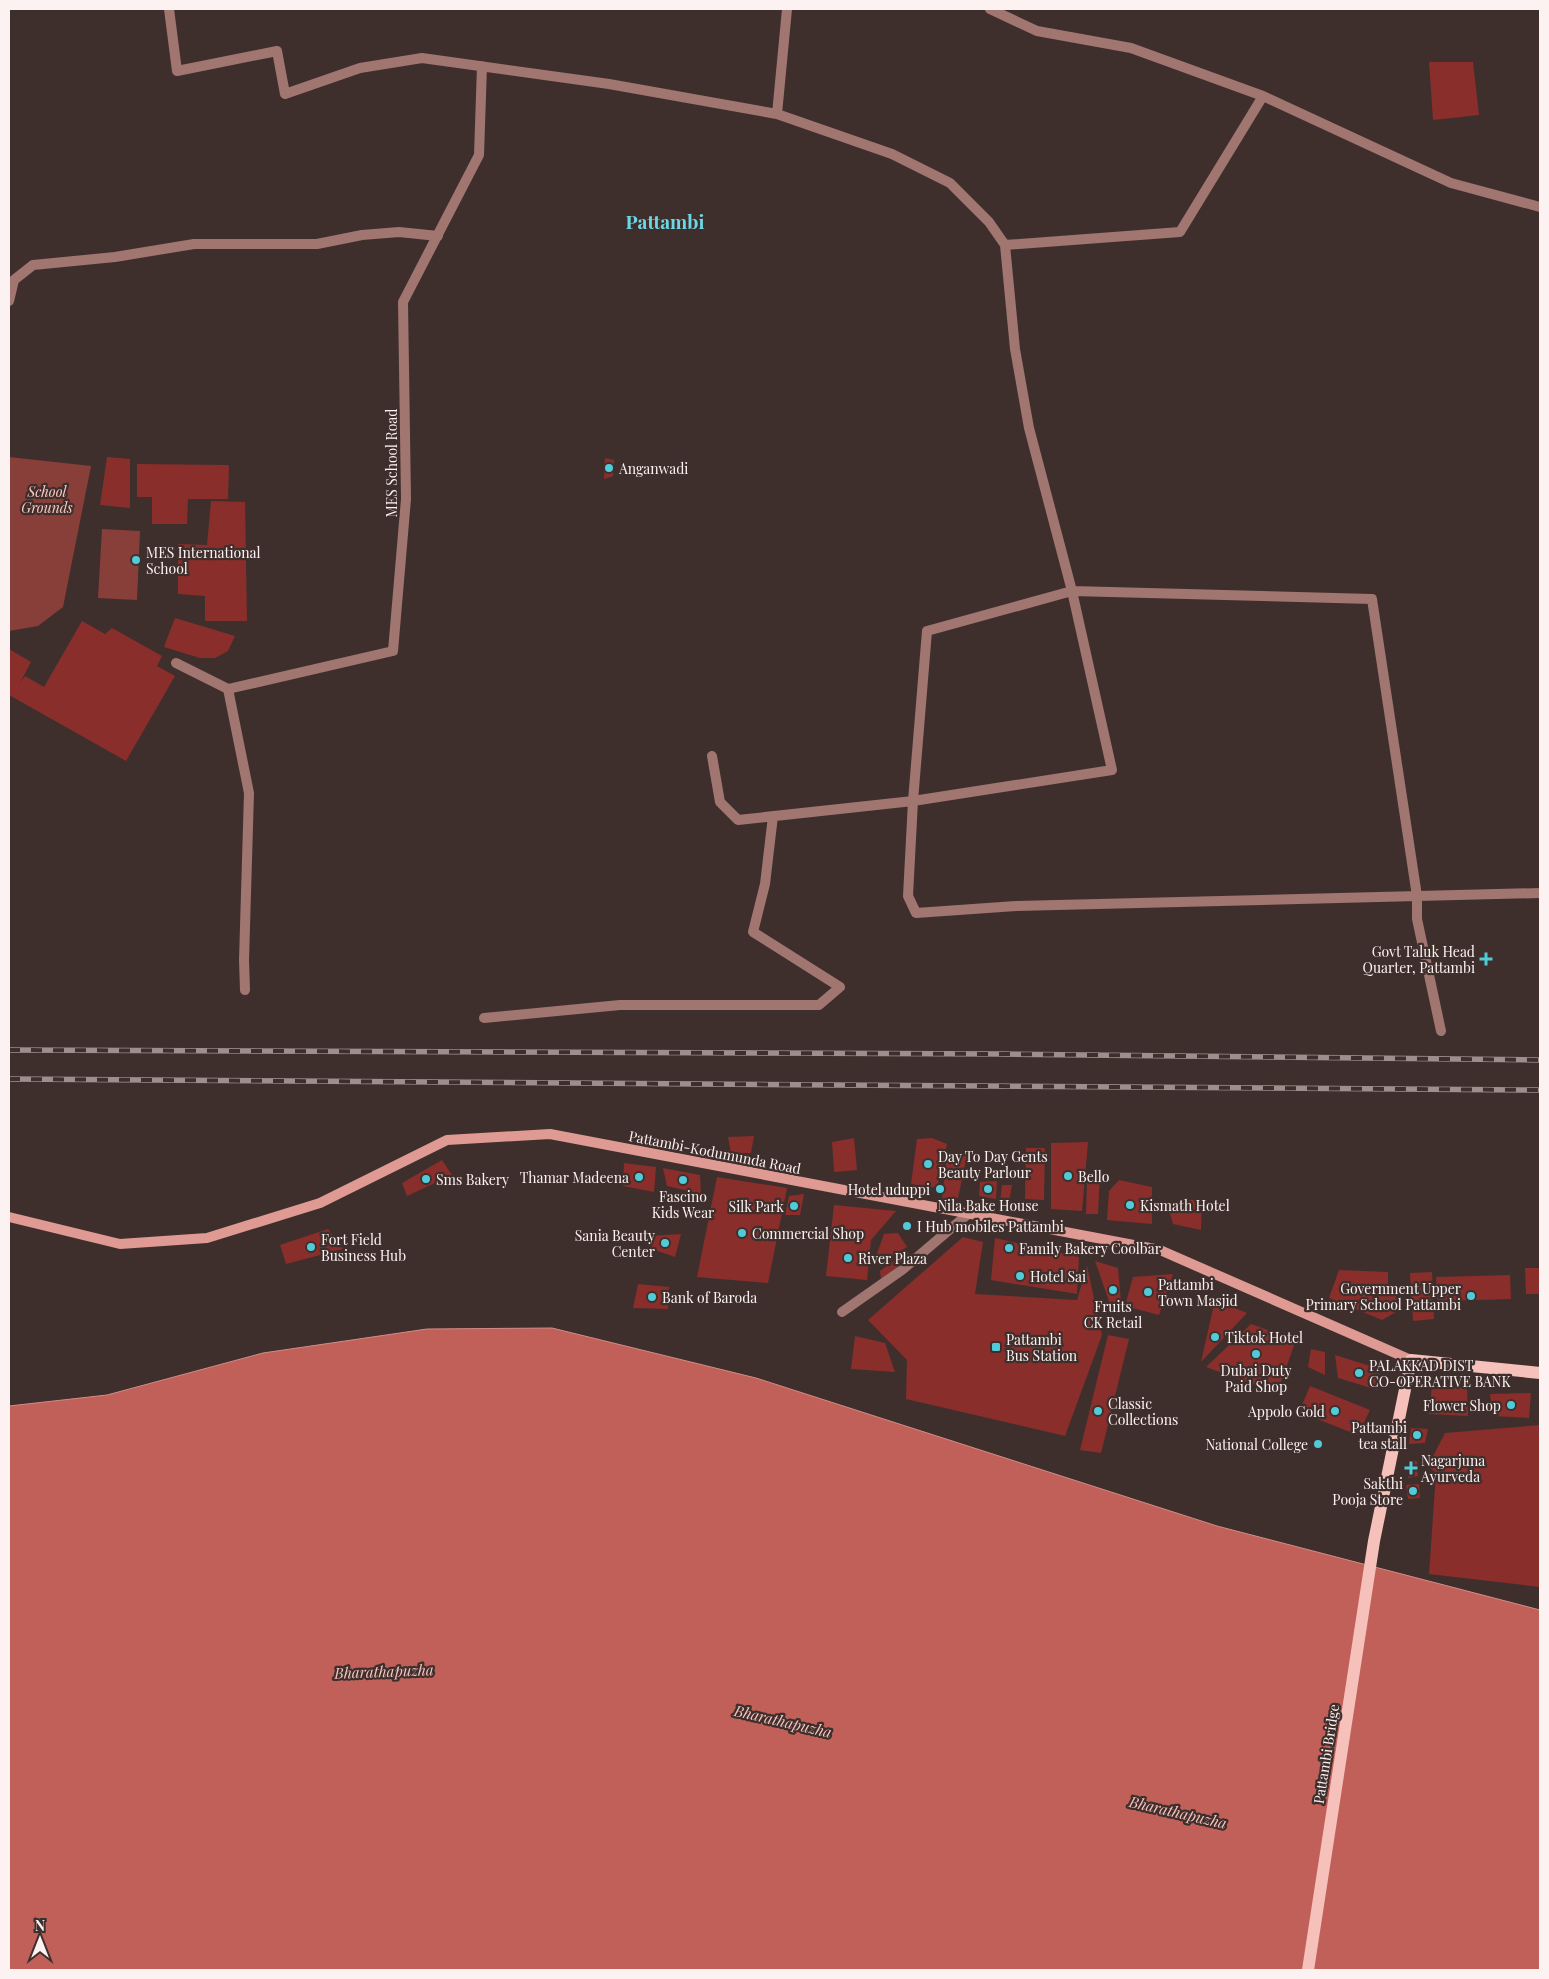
<svg xmlns="http://www.w3.org/2000/svg" width="1549" height="1979" font-family="'Playfair Display',serif">
<style>
.green{fill:#883f3a}
.water{fill:#c06059;stroke:#d28c87}
.building{fill:#892e2b}
.lines{fill:none;stroke-linecap:round;stroke-linejoin:round}
.minor{stroke:#a17570;stroke-width:10}
.secondary{stroke:#df9a93;stroke-width:10}
.primary{stroke:#f7c1bb;stroke-width:12}
.rail-casing{stroke:#9c8f8e;stroke-width:5.5}
.rail{stroke:#3e2f2d;stroke-width:4;stroke-dasharray:11;stroke-linecap:butt}
.poi-dot{fill:#52cbd9;stroke:#3e2f2d;stroke-width:2}
.labels{text-anchor:middle;dominant-baseline:central;stroke-width:4.5;stroke-linejoin:round;paint-order:stroke}
.street-label{font-size:14px;fill:#fcf2f1;stroke:#3e2f2d}
.poi-label{font-size:14px;fill:#fcf2f1;stroke:#3e2f2d;text-anchor:start}
.park-label{font-size:14px;font-style:italic;fill:#fdc8c2;stroke:#3e2f2d}
.water-label{font-size:15px;font-style:italic;fill:#f9c4be;stroke:#3e2f2d}
.district-label{font-size:19px;font-weight:bold;fill:#6dd8e5;stroke:#3e2f2d}
</style>
<rect width="100%" height="100%" fill="#3e2f2d"/>
<path class="green" d="M9,457L91,466L63,607L38,626L9,631Z
M102,529L140,531L137,600L98,598Z"/>
<path class="water" d="M552,1328L756,1378L1217,1526L1540,1610V1970H9V1406L107,1395L263,1353L427,1329Z"/>
<path class="building" d="M1429,62H1473L1479,115L1433,120Z
M107,457L130,459V508L100,505Z
M605,458L614,460L613,476L604,479Z
M137,464L229,465L228,499H188L187,524H152V497H137Z
M211,501L245,502L247,621H205V596L178,594V544L207,545Z
M175,618L235,636L228,651L215,658H200L164,647Z
M82,621L105,634L112,628L162,656L157,666L175,676L126,761L9,695V649L31,662L20,683L25,676L44,687Z
M754,1136L751,1153H731L728,1137Z
M854,1138L857,1170L834,1172L832,1142Z
M932,1138L947,1144L937,1188L911,1184L917,1139Z
M1088,1142L1082,1211L1051,1209V1143Z
M1026,1148H1045L1044,1200L1025,1199Z
M947,1155H967L958,1198H942Z
M442,1160L452,1175L407,1196L402,1183Z
M624,1163L656,1167L654,1192L623,1186Z
M663,1168L700,1175L701,1194L667,1186Z
M1100,1174L1098,1214H1086L1087,1183Z
M717,1177L787,1188L768,1283L697,1277Z
M1119,1180L1152,1187V1224L1107,1220L1109,1191Z
M997,1181L996,1199L979,1196L980,1182Z
M1002,1185H1012L1009,1202H1000Z
M804,1194L800,1215H785L789,1196Z
M1202,1199L1201,1230L1173,1224L1167,1202Z
M834,1205L896,1211L871,1240L867,1280L826,1276Z
M328,1229L343,1249L286,1264L280,1245Z
M898,1233L907,1247L881,1263L876,1256L884,1234Z
M681,1234L675,1257L652,1249L650,1236Z
M963,1237L983,1242L975,1294L1077,1300L1087,1266L1102,1335L1065,1436L906,1399L907,1360L868,1320Z
M995,1238L1079,1257L1077,1294L991,1280Z
M907,1251L911,1257L881,1279L880,1271Z
M1095,1261L1118,1268L1121,1302L1110,1304Z
M1525,1268H1540V1294H1526Z
M1339,1270L1388,1272V1294H1395L1401,1309L1382,1320L1329,1298Z
M1432,1272L1434,1319L1413,1321L1410,1273Z
M1173,1274L1159,1315L1125,1306L1133,1277Z
M1510,1275L1511,1299L1437,1301L1436,1277Z
M638,1284L669,1287L668,1309L633,1308Z
M1215,1300L1247,1313L1201,1362Z
M1251,1324L1296,1340L1277,1393L1206,1367Z
M1108,1335L1129,1339L1101,1453L1080,1450Z
M855,1336L885,1343L895,1372L851,1369Z
M1311,1349L1325,1352V1375L1308,1367Z
M1335,1355L1380,1369L1378,1390L1338,1378Z
M1310,1386L1370,1410L1358,1435L1299,1412Z
M1432,1386L1467,1388L1468,1416L1429,1414Z
M1531,1393L1529,1418L1493,1416L1490,1394Z
M1540,1425V1587L1429,1574L1436,1473L1428,1466L1445,1433Z
M1411,1428L1428,1429L1425,1443L1409,1444Z
M1408,1460L1417,1461L1418,1476L1408,1478Z
M1419,1484L1420,1498L1408,1499L1406,1485Z"/>
<g class="lines">
<path class="minor" d="M169,9L177,71L277,51L285,94L360,68L422,58L609,84L777,114
M787,9L777,114L892,154L950,183L989,222L1005,245L1015,349L1029,428L1072,591L1112,770L913,801L927,631L1072,591L1372,599L1417,896V919L1441,1031
M990,9L1037,31L1131,48L1263,96L1451,183L1540,207
M1005,245L1180,232L1263,96
M9,301L14,280L33,265L115,257L194,244H317L362,235L399,232L438,236
M176,663L228,689L393,651L406,499L403,302L479,155L482,66
M228,689L249,793L244,960L245,990
M712,756L720,802L738,820L913,801L908,896L916,913L1016,906L1540,893
M484,1018L620,1005H819L840,987L753,932L765,884L773,816
M842,1312L902,1270L968,1214"/>
<path class="secondary" d="M9,1217L120,1244L207,1238L320,1203L447,1140L550,1134L1160,1250L1411,1360"/>
<path class="primary" d="M1308,1970L1374,1541L1411,1360L1540,1373"/>
<defs>
<path id="rail" d="M9,1050L1001,1054L1540,1060
M9,1079L1540,1090"/>
</defs>
<use href="#rail" class="rail-casing"/>
<use href="#rail" class="rail"/>
</g>
<g class="poi-dot">
<circle cx="609" cy="468" r="5"/>
<circle cx="136" cy="560" r="5"/>
<path d="M1483.5 951.5h5v5h5v5h-5v5h-5v-5h-5v-5h5z"/>
<circle cx="928" cy="1164" r="5"/>
<circle cx="1068" cy="1176" r="5"/>
<circle cx="639" cy="1177" r="5"/>
<circle cx="426" cy="1179" r="5"/>
<circle cx="683" cy="1180" r="5"/>
<circle cx="940" cy="1189" r="5"/>
<circle cx="988" cy="1189" r="5"/>
<circle cx="1130" cy="1205" r="5"/>
<circle cx="794" cy="1206" r="5"/>
<circle cx="907" cy="1226" r="5"/>
<circle cx="742" cy="1233" r="5"/>
<circle cx="665" cy="1243" r="5"/>
<circle cx="311" cy="1247" r="5"/>
<circle cx="1009" cy="1248" r="5"/>
<circle cx="848" cy="1258" r="5"/>
<circle cx="1020" cy="1276" r="5"/>
<circle cx="1113" cy="1290" r="5"/>
<circle cx="1148" cy="1292" r="5"/>
<circle cx="1471" cy="1296" r="5"/>
<circle cx="652" cy="1297" r="5"/>
<circle cx="1215" cy="1337" r="5"/>
<rect x="991" y="1342" width="10" height="10" rx="2.5"/>
<circle cx="1256" cy="1354" r="5"/>
<circle cx="1359" cy="1373" r="5"/>
<circle cx="1511" cy="1405" r="5"/>
<circle cx="1098" cy="1411" r="5"/>
<circle cx="1335" cy="1411" r="5"/>
<circle cx="1417" cy="1435" r="5"/>
<circle cx="1318" cy="1444" r="5"/>
<path d="M1408.5 1460.5h5v5h5v5h-5v5h-5v-5h-5v-5h5z"/>
<circle cx="1413" cy="1491" r="5"/>
</g>
<g class="labels">
<g class="street-label">
<text transform="translate(391 463) rotate(-90)">MES School Road</text>
<text transform="translate(715 1152) rotate(11)">Pattambi-Kodumunda Road</text>
<text transform="translate(1326 1754) rotate(-81)">Pattambi Bridge</text>
</g>
<g class="poi-label">
<text x="619" y="468">Anganwadi</text>
<text x="146" y="552">MES International<tspan x="146" dy="16">School</tspan></text>
<text x="1475" y="951" text-anchor="end">Govt Taluk Head<tspan x="1475" dy="16">Quarter, Pattambi</tspan></text>
<text x="938" y="1156">Day To Day Gents<tspan x="938" dy="16">Beauty Parlour</tspan></text>
<text x="1078" y="1176">Bello</text>
<text x="629" y="1177" text-anchor="end">Thamar Madeena</text>
<text x="436" y="1179">Sms Bakery</text>
<text x="930" y="1189" text-anchor="end">Hotel uduppi</text>
<text x="683" y="1196" text-anchor="middle">Fascino<tspan x="683" dy="16">Kids Wear</tspan></text>
<text x="988" y="1205" text-anchor="middle">Nila Bake House</text>
<text x="1140" y="1205">Kismath Hotel</text>
<text x="784" y="1206" text-anchor="end">Silk Park</text>
<text x="917" y="1226">I Hub mobiles Pattambi</text>
<text x="752" y="1233">Commercial Shop</text>
<text x="655" y="1235" text-anchor="end">Sania Beauty<tspan x="655" dy="16">Center</tspan></text>
<text x="321" y="1239">Fort Field<tspan x="321" dy="16">Business Hub</tspan></text>
<text x="1019" y="1248">Family Bakery Coolbar</text>
<text x="858" y="1258">River Plaza</text>
<text x="1030" y="1276">Hotel Sai</text>
<text x="1158" y="1284">Pattambi<tspan x="1158" dy="16">Town Masjid</tspan></text>
<text x="1461" y="1288" text-anchor="end">Government Upper<tspan x="1461" dy="16">Primary School Pattambi</tspan></text>
<text x="662" y="1297">Bank of Baroda</text>
<text x="1113" y="1306" text-anchor="middle">Fruits<tspan x="1113" dy="16">CK Retail</tspan></text>
<text x="1225" y="1337">Tiktok Hotel</text>
<text x="1006" y="1339">Pattambi<tspan x="1006" dy="16">Bus Station</tspan></text>
<text x="1369" y="1365">PALAKKAD DIST<tspan x="1369" dy="16">CO-OPERATIVE BANK</tspan></text>
<text x="1256" y="1370" text-anchor="middle">Dubai Duty<tspan x="1256" dy="16">Paid Shop</tspan></text>
<text x="1108" y="1403">Classic<tspan x="1108" dy="16">Collections</tspan></text>
<text x="1501" y="1405" text-anchor="end">Flower Shop</text>
<text x="1325" y="1411" text-anchor="end">Appolo Gold</text>
<text x="1407" y="1427" text-anchor="end">Pattambi<tspan x="1407" dy="16">tea stall</tspan></text>
<text x="1308" y="1444" text-anchor="end">National College</text>
<text x="1421" y="1460">Nagarjuna<tspan x="1421" dy="16">Ayurveda</tspan></text>
<text x="1403" y="1483" text-anchor="end">Sakthi<tspan x="1403" dy="16">Pooja Store</tspan></text>
</g>
<g class="park-label">
<text x="47" y="491">School<tspan x="47" dy="16">Grounds</tspan></text>
</g>
<g class="water-label">
<text transform="translate(384 1671) rotate(-2)">Bharathapuzha</text>
<text transform="translate(783 1721) rotate(13)">Bharathapuzha</text>
<text transform="translate(1178 1812) rotate(13)">Bharathapuzha</text>
</g>
<g class="district-label">
<text x="665" y="221">Pattambi</text>
</g>
</g>
<rect width="1549" height="1979" fill="none" stroke="#fcf2f1" stroke-width="20"/>
<g transform="translate(40 1939)" stroke="#3e2f2d" stroke-width="4" paint-order="stroke">
<path d="M0-4L9 19L0 12L-9 19Z" fill="#fcf2f1"/>
<text y="-8" font-size="14" font-weight="bold" text-anchor="middle" fill="#fcf2f1">N</text>
</g>
</svg>
